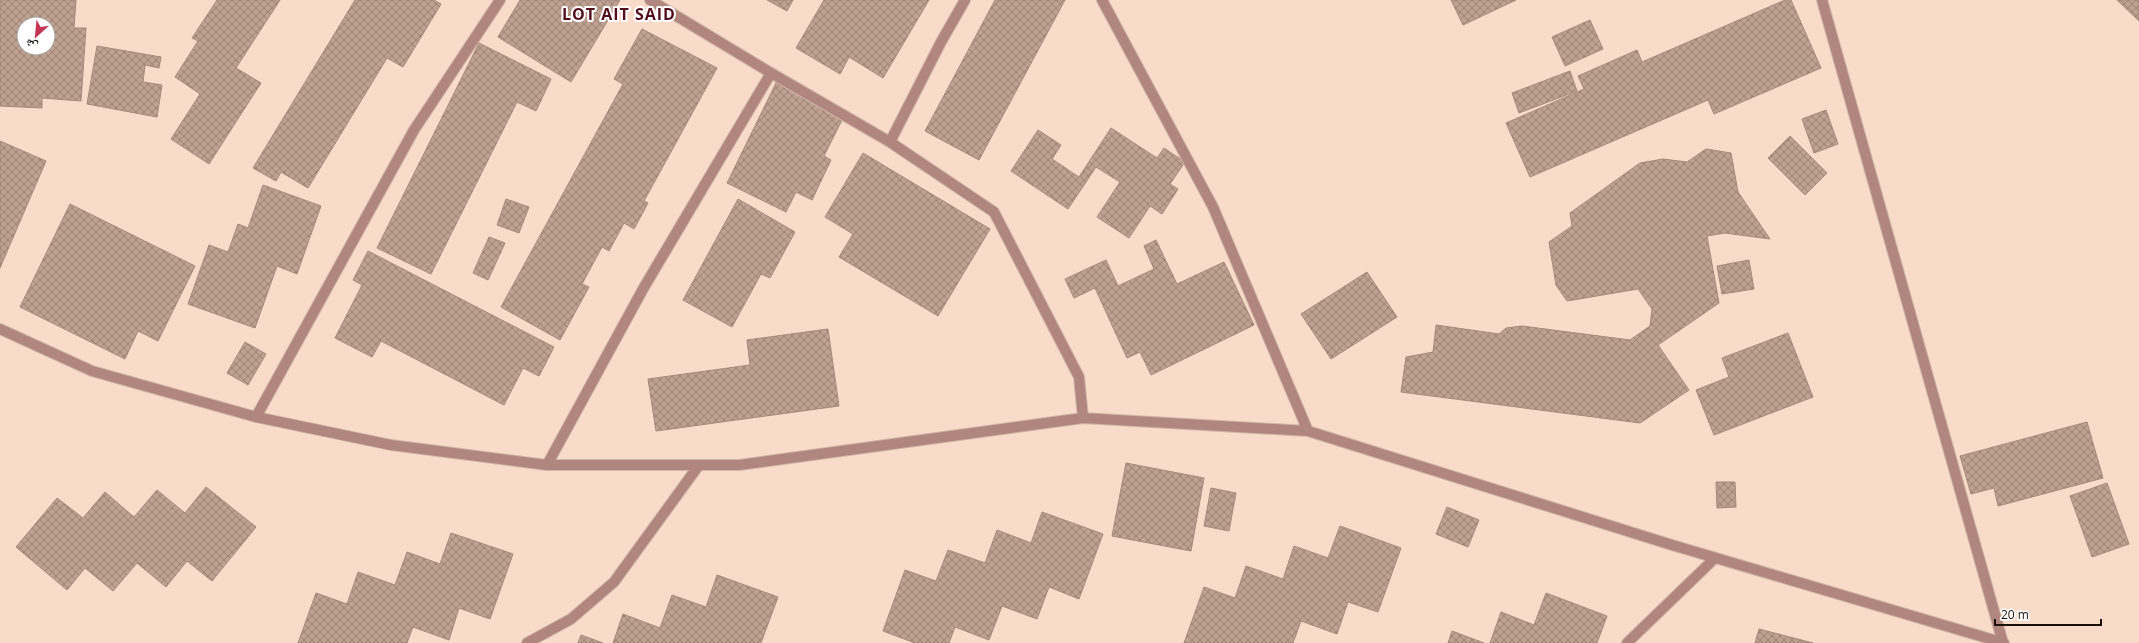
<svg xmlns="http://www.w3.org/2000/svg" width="2139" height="643" font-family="'Open Sans','Noto Naskh Arabic',sans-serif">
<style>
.building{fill:url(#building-cross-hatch);stroke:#a58979;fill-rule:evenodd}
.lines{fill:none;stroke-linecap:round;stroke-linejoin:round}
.minor-casing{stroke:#d0b6a6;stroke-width:12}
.minor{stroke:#b0867f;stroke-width:10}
.labels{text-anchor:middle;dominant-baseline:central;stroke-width:4;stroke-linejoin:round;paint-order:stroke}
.district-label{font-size:16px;font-weight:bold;letter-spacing:1px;fill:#530e1e;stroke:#fff}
</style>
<defs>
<pattern id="building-cross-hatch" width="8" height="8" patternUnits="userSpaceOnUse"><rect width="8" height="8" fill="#bea191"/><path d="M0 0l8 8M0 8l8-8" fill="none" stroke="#9a8275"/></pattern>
</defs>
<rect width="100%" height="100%" fill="#f8dbc8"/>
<path class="building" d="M0,0H76L74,28H86L81,101L42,98V108L0,106ZM24,24H48V48H24Z
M217,0H280L236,68L261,83L209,164L171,139L200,94L175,77L198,41L192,38Z
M355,0H434L441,4L403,67L387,58L308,188L281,172L276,181L253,168Z
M520,0H620L571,82L498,37Z
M767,0H793L787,11Z
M824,0H929L883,78L849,57L840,74L796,48Z
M995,0H1065L979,160L925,131Z
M1451,0H1516L1463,25Z
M1785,0H1791L1821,68L1714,114L1708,100L1530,177L1506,123L1584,89L1578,76L1637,50L1642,62Z
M2117,0H2139V21Z
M1590,20L1603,49L1565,66L1552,37Z
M642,29L717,68L644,201L648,203L634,229L624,223L609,251L602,247L582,284L589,287L560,340L501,307L623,84L614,79Z
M479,43L551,79L536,111L517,102L431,274L377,248Z
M97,46L161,57L159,68L145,65L143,82L162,85L157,117L87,104Z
M1570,71L1577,91L1519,113L1512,93Z
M776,83L844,116L824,156L831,160L812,200L796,192L786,212L727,183Z
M1826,110L1838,144L1814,153L1802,119Z
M1111,128L1157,158L1164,148L1185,162L1170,184L1178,189L1162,214L1150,206L1129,238L1097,217L1120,182L1096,167L1068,209L1011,171L1038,130L1061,145L1052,159L1079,177Z
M1790,136L1827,173L1805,195L1768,158Z
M0,141L46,161L0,268Z
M1706,149L1731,153L1738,192L1770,239L1725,233L1707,236L1719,303L1658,345L1689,390L1640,423L1401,392L1406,357L1433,352L1436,325L1499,334L1506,328L1522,326L1630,340L1650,326L1652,309L1638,289L1567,301L1556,285L1549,242L1572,226L1570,213L1640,163L1663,159L1687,162Z
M863,153L990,229L938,316L839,257L853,234L825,217Z
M263,185L321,206L297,274L277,266L255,328L188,304L209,245L228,252L238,224L248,228Z
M506,199L529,207L519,233L497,225Z
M738,199L795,232L770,278L761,274L732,327L683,300Z
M70,204L195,266L158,341L138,331L125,359L20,307Z
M489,237L505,243L488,280L473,273Z
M1156,240L1177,284L1224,262L1254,325L1151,375L1140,352L1127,358L1095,288L1074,298L1065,279L1106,260L1118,286L1154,269L1144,246Z
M368,251L554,347L539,376L523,368L504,405L381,341L372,357L335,338L362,285L353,280Z
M1749,260L1754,289L1722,294L1717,266Z
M1367,272L1397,317L1331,359L1301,314Z
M828,329L839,406L656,431L648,379L750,365L747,340Z
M1788,333L1813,397L1714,435L1696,390L1729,377L1722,358Z
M245,342L266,354L248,385L227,373Z
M2087,422L2103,478L1998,506L1994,488L1971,494L1960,456Z
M1126,463L1204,478L1191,551L1112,536Z
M1716,482H1735L1736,507L1717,508Z
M2107,483L2129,544L2092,557L2070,496Z
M206,487L256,527L212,581L187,561L166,587L137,563L113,591L85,568L67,590L16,547L57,498L83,518L105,492L134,517L157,490L185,513Z
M1211,488L1236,493L1229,531L1204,526Z
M1447,507L1479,520L1468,547L1436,534Z
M1042,512L1103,534L1079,599L1049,587L1037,619L1002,606L989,640L955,627L949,643H915L883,631L905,570L936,581L948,550L985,563L997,530L1031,543Z
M1340,526L1401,548L1378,612L1348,602L1337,634L1301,621L1293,643H1184L1204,587L1235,598L1246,566L1283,579L1294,546L1328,558Z
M451,533L513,554L490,619L459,608L449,640L413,627L407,643H298L316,593L347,604L358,572L395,585L407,552L440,564Z
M717,575L778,597L761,643H613L623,614L660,628L672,595L706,607Z
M1546,593L1607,616L1597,643H1490L1501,612L1534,625Z
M1759,629L1813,643H1755Z
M1452,631L1484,643H1448Z
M581,635L603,643H578Z"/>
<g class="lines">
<defs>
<path id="minor" d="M650,0L771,73L890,142L994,212L1079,377L1083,418
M1102,0L1213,207L1308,431
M1822,0L2003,643
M890,142L941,42L965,0
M0,329L92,371L256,417L391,445L547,465H739L1083,418L1308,431L1672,545L2004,643
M256,417L414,130L500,0
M547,465L643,289L771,73
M527,643L571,619L614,582L699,465
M1627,643L1715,558"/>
</defs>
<use href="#minor" class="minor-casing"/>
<use href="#minor" class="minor"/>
</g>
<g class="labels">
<g class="district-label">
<text x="619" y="14">LOT AIT SAID</text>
</g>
</g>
<g transform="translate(36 36) rotate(207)"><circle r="19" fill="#ffffff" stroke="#a39f9d"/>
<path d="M0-3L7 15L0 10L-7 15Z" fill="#c53555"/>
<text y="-6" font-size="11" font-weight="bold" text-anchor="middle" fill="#191009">ش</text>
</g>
<path d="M1995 619v6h106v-6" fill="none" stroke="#191009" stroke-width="2"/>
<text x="2001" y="619" font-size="12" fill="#191009" stroke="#ffffff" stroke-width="3" paint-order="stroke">20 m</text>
</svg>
